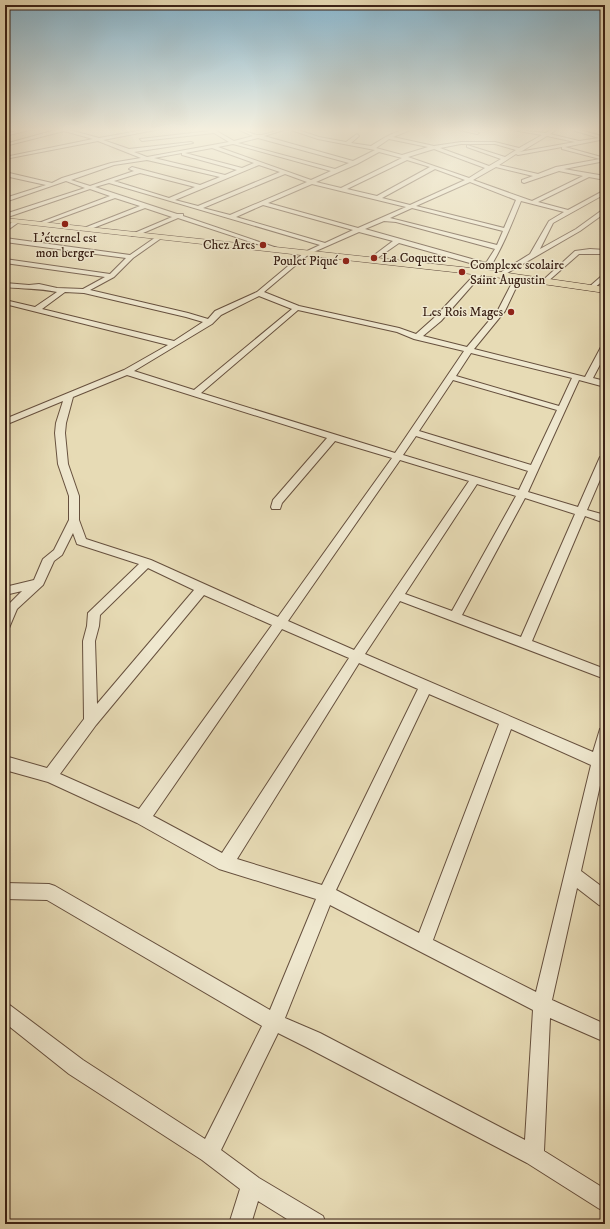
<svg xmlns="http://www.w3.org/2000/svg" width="610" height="1229" font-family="'IM FELL DW Pica',serif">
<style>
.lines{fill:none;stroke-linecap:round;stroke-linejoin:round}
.minor-casing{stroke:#66503e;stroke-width:2}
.major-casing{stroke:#3b2216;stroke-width:1}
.minor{fill:#efe8cf;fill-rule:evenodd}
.major{fill:#e7dbb5;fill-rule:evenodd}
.poi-dot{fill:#8f2418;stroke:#efe8cf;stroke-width:1.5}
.labels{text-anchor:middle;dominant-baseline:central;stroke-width:3;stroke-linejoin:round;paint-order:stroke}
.far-poi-label{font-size:13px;fill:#3b2216;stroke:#efe8cf;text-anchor:end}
</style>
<rect width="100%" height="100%" fill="#e7dbb5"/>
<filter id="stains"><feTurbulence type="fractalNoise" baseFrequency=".005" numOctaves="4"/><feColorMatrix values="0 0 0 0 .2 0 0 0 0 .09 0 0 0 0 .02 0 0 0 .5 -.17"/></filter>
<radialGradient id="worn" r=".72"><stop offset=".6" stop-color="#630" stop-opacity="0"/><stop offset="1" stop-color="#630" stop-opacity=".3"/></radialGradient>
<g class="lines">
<defs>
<path id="minor" d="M25,129H33L5,136V134Z
M59,129H66L99,138L149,129H160L103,140L129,149L191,142L193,143L134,152L147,157L229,142L214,133L142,141L140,139L210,131L208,129H213L234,141L253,136L237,129C245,129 251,135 259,135C268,135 277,129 287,129L264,136L353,161L375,150L318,139L288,129H295L319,137L346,142L357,134L359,136L351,143L371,146C384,138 397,129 413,129L393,137L434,146L461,142H495L519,148L542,135L507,129L546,133L552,129H557L550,134L579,141L599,138L569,129H576L605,137V139L565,147L605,158V161L564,169L605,176V180L589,177L538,202L568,210L603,191L605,190V194L553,223L540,249L576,229L605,208V213L580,231L502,276H498V274L530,254L549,221L564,212L521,201C511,226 501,251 487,272L483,273L441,321L423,336L467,347L498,310L515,277L518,275L521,277L505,311L474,349L585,377L601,347L605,345V355L593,378L605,381V387L579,380L528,492L578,507L600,457L605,454V468L587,510L605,515V523L585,516L532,641L605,669V679L400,601L365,654L593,752L600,729L605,727V773L603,772L581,871L605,889V907L599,905L577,888L552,1000L605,1024V1042L550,1018L544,1151L605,1189V1212L598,1208L527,1163L306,1047L278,1033L221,1150L259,1178L323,1216L326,1224H295L258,1201L251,1224H229L240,1189L202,1160L69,1074L5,1023V1003L11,1006L83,1060L205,1139L262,1026L47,900L5,899V883L49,884L55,886L270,1010L316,899L219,869L137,823L48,782L5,770V756L47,768L84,719L83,641L87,626L88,613L139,564L77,544L73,533L62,555L54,561L43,585L17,609L9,628L5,630L6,607L22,591L5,595V587L34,580L43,559L54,550L69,520V496L58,464L55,433L56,423L63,401L5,425V419L124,370L168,345L5,304V300L35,307L57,292C39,288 23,289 5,287V283L29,285L39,284L57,288L83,289L105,277L5,263V259L110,274L126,258L5,242V238L130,255L156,237H160V239L133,258L114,277L90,290L188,313L208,319L215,311L257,292L305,252L320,245L109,183L95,187L177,214H183V216L286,251L281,252L178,218L136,236H132V234L172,217L145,208L88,230H84V228L140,206L115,198L41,225L36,224L110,196L90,189L5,218V214L85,188L66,181L5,202V198L46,185L5,176V172L52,183L62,178L111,163L141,158L98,141L5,159V157L93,139L64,131L5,146V144ZM547,136L575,142L519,152L522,151ZM258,138L349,163L335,169L238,143ZM389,139L428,147L402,155L376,148ZM233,144L331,171L311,180L218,147ZM461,144H495L516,150L505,157L467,145V147L501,159L489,166L440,148ZM562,147V149L600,159L556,167L538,174L499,165L516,154L518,155ZM212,148L254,163L242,168L185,153ZM434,149L485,168L469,178L408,157ZM379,152L402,158L341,188L316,182L357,164ZM182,153V155L237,170L225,175L154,158ZM147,160L220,177L200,185L132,167L129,169L134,171L90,186L71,180L114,165ZM407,160L430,167L377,196L347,189ZM259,165L280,172L198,206L175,200ZM496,167L533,176L522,180V182L524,183L559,171L583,176L532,201L473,180ZM435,169L465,180L410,205L382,198ZM140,173L195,187L169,198L114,181ZM285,174L307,182L230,215L203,208ZM470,182L516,200L504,228L416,206ZM312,184L406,207L358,228L268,203ZM263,205L353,230L325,243L236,217ZM412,208L503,231L497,245L390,218ZM384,221L396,222L495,249L486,263L365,229ZM359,232L393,241L369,259V261H373L399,243L484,267L482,270L478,271L435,317L416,334L399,328L299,306L264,292L309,254ZM65,292L84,293L186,317L203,322L174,341L42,309ZM259,296L292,309L194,390L134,371L212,324L221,315ZM298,310L397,332L414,339L464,351L395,453L201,393ZM471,353L572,378L559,406L456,376ZM127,375L327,438L273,500L271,507L272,509H280L282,503L335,441L392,458L278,617L151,560L86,539L79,520V496L68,464L65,433L66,423L73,397ZM453,380L557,410L531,465L419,431ZM416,436L528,471L519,490L403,455ZM400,460L469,481L354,650L288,621ZM477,484L516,496L452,611L405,594ZM525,498L575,514L521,637L462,615ZM148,568L194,590L97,704L95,641L99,626L100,615ZM204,595L272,625L139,809L60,774L96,725ZM282,629L349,658L222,853L153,816ZM359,663L418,689L322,885L237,859ZM429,694L499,724L419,933L336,890ZM511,729L591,765L536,992L433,940ZM330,905L533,1010L525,1140L320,1033L285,1018Z
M455,129H464L479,133L477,134Z
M14,221L19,222L5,232V227Z
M590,249L605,250V254H579L546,283L541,282L575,251Z
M605,273V279L593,289H589V287Z"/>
<path id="major" d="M5,218L480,269L605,287V293L480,275L5,222Z"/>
</defs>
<use href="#minor" class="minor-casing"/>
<use href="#major" class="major-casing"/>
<use href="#minor" class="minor"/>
<use href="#major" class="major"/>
</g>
<linearGradient id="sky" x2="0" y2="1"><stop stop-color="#87b7d1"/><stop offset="0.43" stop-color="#f4efde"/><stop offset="1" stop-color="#f4efde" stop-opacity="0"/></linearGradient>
<rect width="610" height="301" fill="url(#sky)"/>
<g class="poi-dot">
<circle cx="65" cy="224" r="4"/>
<circle cx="263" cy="245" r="4"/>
<circle cx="374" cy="258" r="4"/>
<circle cx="346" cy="261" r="4"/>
<circle cx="462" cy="272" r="4"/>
<circle cx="511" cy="312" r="4"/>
</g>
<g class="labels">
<g class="far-poi-label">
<text x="65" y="238" text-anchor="middle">L'éternel est<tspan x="65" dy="15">mon berger</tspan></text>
<text x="255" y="245">Chez Ares</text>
<text x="382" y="258" text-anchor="start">La Coquette</text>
<text x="338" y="261">Poulet Piqué</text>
<text x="470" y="265" text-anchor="start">Complexe scolaire<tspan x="470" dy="15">Saint Augustin</tspan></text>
<text x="503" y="312">Les Rois Mages</text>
</g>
</g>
<rect width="610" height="1229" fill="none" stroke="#e7dbb5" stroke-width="20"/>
<rect x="6" y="6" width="598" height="1217" fill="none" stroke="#3b2216" stroke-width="2"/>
<rect x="10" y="10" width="590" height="1209" fill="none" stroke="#3b2216"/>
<rect width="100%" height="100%" filter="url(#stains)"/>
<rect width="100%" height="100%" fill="url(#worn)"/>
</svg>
